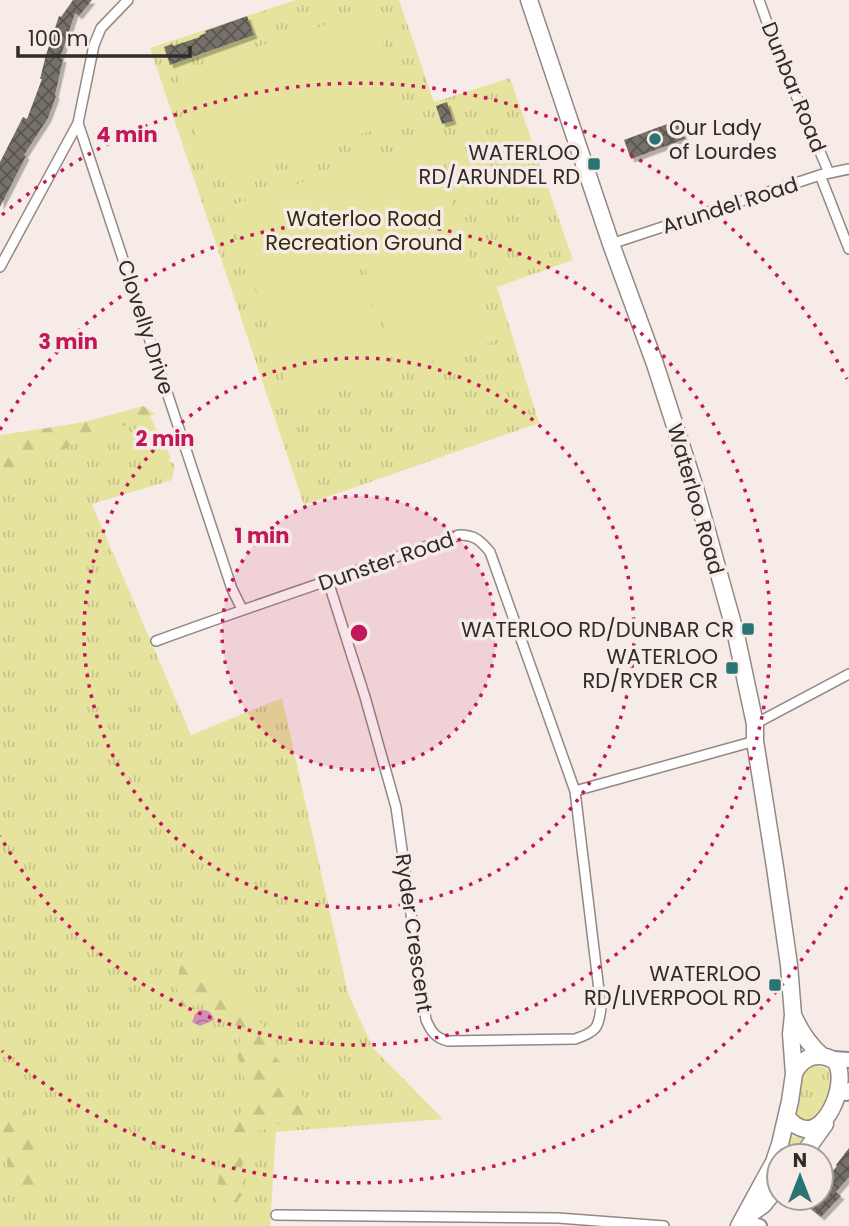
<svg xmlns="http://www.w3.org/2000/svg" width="849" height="1226" font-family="Poppins,sans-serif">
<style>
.grass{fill:url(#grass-tufts)}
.forest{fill:url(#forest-firs)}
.pitch{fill:#e6e39e}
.water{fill:url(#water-waves)}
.building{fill:url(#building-cross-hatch);filter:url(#shadow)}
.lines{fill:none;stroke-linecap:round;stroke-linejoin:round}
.street-casing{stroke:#928884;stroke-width:12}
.secondary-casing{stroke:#928884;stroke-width:16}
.primary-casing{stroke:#928884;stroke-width:18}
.highway-casing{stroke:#928884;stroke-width:19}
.street{stroke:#fff;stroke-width:9}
.secondary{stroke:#fff;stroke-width:12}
.primary{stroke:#fff;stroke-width:14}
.highway{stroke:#fff;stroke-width:16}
.ring{fill:none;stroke:#c2185b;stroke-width:3.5;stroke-dasharray:3.5 7}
.poi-dot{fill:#2a7476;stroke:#f6ebe7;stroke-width:2.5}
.labels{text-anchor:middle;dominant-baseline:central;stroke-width:7;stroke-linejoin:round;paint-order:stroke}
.street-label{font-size:21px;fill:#2f2b29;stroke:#f6ebe7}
.poi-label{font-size:21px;fill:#2f2b29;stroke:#f6ebe7;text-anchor:end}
.park-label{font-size:21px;fill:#302e0c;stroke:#f6ebe7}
.centre{fill:#c2185b;stroke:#f6ebe7;stroke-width:3.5}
.ring-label{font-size:21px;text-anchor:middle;font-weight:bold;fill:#c2185b;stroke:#f6ebe7;stroke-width:7;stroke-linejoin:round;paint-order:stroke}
</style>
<defs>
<pattern id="grass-tufts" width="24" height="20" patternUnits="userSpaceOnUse" patternTransform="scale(1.75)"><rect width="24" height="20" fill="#e6e39e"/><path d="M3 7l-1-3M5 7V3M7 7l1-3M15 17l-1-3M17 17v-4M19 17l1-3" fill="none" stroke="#c6c388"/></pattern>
<pattern id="forest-firs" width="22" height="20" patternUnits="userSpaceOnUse" patternTransform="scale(1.75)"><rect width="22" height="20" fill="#e6e39e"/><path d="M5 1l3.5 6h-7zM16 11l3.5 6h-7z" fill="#c6c388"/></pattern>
<pattern id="water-waves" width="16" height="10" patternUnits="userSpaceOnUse" patternTransform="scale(1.75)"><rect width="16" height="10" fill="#d38eb7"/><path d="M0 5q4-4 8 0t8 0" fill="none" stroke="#ac7495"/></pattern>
<pattern id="building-cross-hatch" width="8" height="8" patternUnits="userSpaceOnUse" patternTransform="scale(1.75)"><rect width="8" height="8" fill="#746f67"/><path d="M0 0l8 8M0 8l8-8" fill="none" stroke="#5a5650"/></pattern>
<filter id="shadow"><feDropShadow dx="3.5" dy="3.5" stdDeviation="0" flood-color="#0004"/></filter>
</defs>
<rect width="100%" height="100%" fill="#f6ebe7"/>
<path class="grass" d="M296,0H399L434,102L510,78L573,260L497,287L539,423L304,505L150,48Z
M147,410L171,458L168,460L175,465L172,480L92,504L191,735L282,698L348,993L373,1048L443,1119L276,1132L270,1226H0V438Z
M815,1066C829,1068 833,1070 836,1083C828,1098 822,1110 809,1121L801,1120L797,1118C795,1107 795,1077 804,1070C807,1068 812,1067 815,1066Z
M789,1132L794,1137L810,1138L795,1156H780Z"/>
<path class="forest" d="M143,406L155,414L74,444L46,459L19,470H0V435L80,423Z
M195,963L200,964L222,984L239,996L252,1009L269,1036L272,1053L286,1069L293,1090C306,1096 312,1102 314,1117C297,1112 266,1130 249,1135L240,1176L244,1191L233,1209L216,1208L219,1167L251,1085L245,1080L237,1054L240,1041L238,1027L202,1004L183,1007L176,988L180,966Z
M23,1101L26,1123L35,1134L43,1156L38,1184L25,1192L10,1180L3,1139L0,1134V1111L13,1102Z"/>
<path class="pitch" d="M372,10L407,119L212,182L176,73Z
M432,141L497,340L399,372L334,173Z
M328,174L393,374L294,406L229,206Z"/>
<path class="water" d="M200,1010C209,1010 211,1012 214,1020L200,1026L192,1022L195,1014Z"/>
<path class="building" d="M73,0H92L79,16L75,13L60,58L63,59L55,95L56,96L48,118L24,155L26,156L0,207V162L23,117L27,119L42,79H40L46,55L59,16L61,17Z
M247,16L254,35L170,65L164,47L172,44L173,46L200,37L199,36L206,33L205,31Z
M447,102L453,121L442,124L436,106Z
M678,120L685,139L631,159L624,140Z
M849,1148V1177L836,1192L841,1196L821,1217L805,1204L810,1198H821V1185L837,1166L836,1165Z"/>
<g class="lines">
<defs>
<path id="street" d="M759,0L778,53L829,173
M78,123L232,589L242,609
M820,175L849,249
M611,244L820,175L849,169
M0,267L78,123L94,45L101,28L128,0
M156,641C257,604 358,571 459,535C475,535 480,540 490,552L575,791L601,1007C599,1028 596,1032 575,1039L448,1041C435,1038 431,1031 426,1020L396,807L365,697L328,581
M755,724L849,674
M575,791L755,741
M276,1215L558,1218L664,1226"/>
<path id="secondary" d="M743,1220L760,1226"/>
<path id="primary" d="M833,1059L849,1060
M846,1093L849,1090"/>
<path id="highway" d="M529,0L611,244L655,364L695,488L736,635L755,724V741L775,867L789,965L793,1015L791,1034L794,1074
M793,1015C800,1031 808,1044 822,1056
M802,1156L825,1124
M746,1217L763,1205L779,1185
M739,1226L774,1162L780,1144L790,1101L794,1074C798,1063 808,1056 819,1056C825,1056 830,1058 835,1061C849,1079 829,1132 805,1129C797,1128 792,1123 787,1117"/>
</defs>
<use href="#street" class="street-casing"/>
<use href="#secondary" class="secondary-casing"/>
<use href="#primary" class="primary-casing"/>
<use href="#highway" class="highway-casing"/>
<use href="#street" class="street"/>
<use href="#secondary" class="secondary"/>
<use href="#primary" class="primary"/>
<use href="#highway" class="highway"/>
</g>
<circle cx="359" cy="633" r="137" fill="#c2185b" fill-opacity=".12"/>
<g class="ring">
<circle cx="359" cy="633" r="137"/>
<circle cx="359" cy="633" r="275"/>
<path d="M0 430A412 412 0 1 1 0 836"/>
<path d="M847 887A550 550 0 0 1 2 1051M2 215A550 550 0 0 1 847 379"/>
</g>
<g class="poi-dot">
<circle cx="655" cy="139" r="7"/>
<rect x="587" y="157" width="14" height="14" rx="3.5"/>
<rect x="741" y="622" width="14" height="14" rx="3.5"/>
<rect x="725" y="661" width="14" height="14" rx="3.5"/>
<rect x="768" y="978" width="14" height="14" rx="3.5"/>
</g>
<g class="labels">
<g class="street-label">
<text transform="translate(794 87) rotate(68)">Dunbar Road</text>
<text transform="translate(730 205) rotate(-18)">Arundel Road</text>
<text transform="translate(146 327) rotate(72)">Clovelly Drive</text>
<text transform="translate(696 499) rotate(74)">Waterloo Road</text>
<text transform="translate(386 561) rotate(-19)">Dunster Road</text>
<text transform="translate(414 933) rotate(82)">Ryder Crescent</text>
</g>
<g class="poi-label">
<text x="669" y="127" text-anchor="start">Our Lady<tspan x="669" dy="24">of Lourdes</tspan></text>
<text x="580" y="152">WATERLOO<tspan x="580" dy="24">RD/ARUNDEL RD</tspan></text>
<text x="734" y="629">WATERLOO RD/DUNBAR CR</text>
<text x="718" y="656">WATERLOO<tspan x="718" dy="24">RD/RYDER CR</tspan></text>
<text x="761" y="973">WATERLOO<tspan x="761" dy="24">RD/LIVERPOOL RD</tspan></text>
</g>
<g class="park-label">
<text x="364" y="218">Waterloo Road<tspan x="364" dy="24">Recreation Ground</tspan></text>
</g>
</g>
<circle cx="359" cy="633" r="10" class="centre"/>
<g class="ring-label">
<text x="127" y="142">4 min</text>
<text x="68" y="349">3 min</text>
<text x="165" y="446">2 min</text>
<text x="262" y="543">1 min</text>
</g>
<g transform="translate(800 1177)"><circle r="33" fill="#f6ebe7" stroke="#a69e9b" stroke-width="2"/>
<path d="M0-5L12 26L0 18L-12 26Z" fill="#2a7476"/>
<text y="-10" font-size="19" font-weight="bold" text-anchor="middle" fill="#2f2b29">N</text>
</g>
<path d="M18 46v10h172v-10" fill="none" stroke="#2f2b29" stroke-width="3.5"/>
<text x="28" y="46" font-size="21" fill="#2f2b29" stroke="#f6ebe7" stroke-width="5" paint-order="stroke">100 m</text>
</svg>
